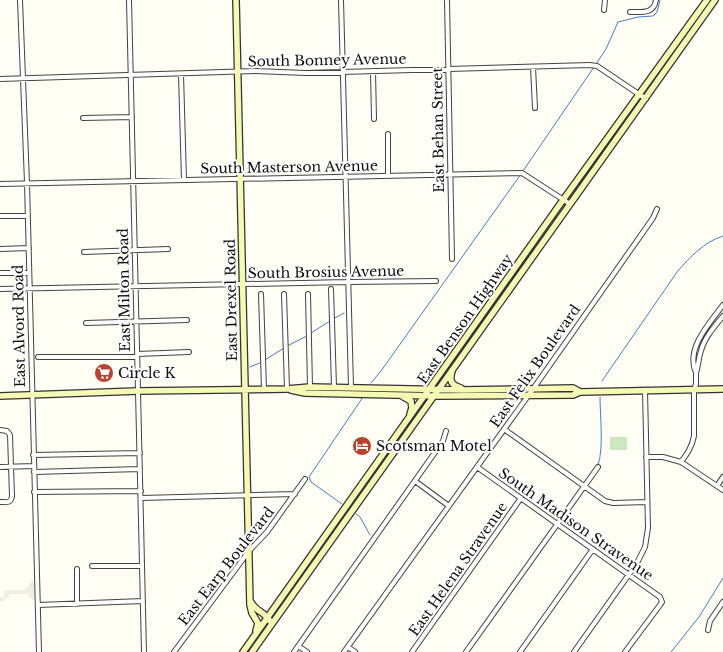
<svg xmlns="http://www.w3.org/2000/svg" width="723" height="652" font-family="'Libre Baskerville',serif">
<style>
.green{fill:#cde7bf}
.plaza{fill:#efeee2}
.lines{fill:none;stroke-linecap:round;stroke-linejoin:round}
.stream{stroke:#487dc5;stroke-width:1}
.street-casing{stroke:#434343;stroke-width:6}
.secondary-casing{stroke:#323232;stroke-width:8}
.street{stroke:#fff;stroke-width:4}
.secondary{stroke:#f5f9b4;stroke-width:5.5}
.labels{text-anchor:middle;dominant-baseline:central;stroke-width:4;stroke-linejoin:round;paint-order:stroke}
.street-label{font-size:14px;fill:#101010;stroke:#fff}
.poi-label{font-size:14px;fill:#101010;stroke:#fff;text-anchor:start}
</style>
<rect width="100%" height="100%" fill="#fefef4"/>
<path class="green" d="M610,437H627V450H610Z"/>
<path class="plaza" d="M33,581H34V601L27,594H9V597L6,598L3,601H0V597H4V591L24,590Z"/>
<g class="lines">
<path class="stream" d="M596,64L606,49L618,22L638,17L653,16L657,12L660,0
M523,171L594,67
M333,319L344,313
M311,333L330,321
M287,346L307,336
M265,360L284,348
M250,367L262,362
M602,381L677,272C690,257 704,242 723,236
M371,383L381,371L521,174
M598,465C604,448 600,416 600,397
M342,504L311,482L309,477L363,397
M356,514L360,517L370,535
M671,652L699,617L723,578"/>
<defs>
<path id="street" d="M20,0L27,183L39,652
M129,0L144,652
M341,0L351,387
M447,0L452,259
M604,10L605,0
M630,12C642,12 654,14 656,0
M533,67L535,108
M373,71L374,119
M181,74L184,180
M0,79L255,71L306,73L590,65L597,66L646,99
M83,118L132,117
M388,134V176
M0,184L522,173L570,204
M0,216H28
M0,249L29,248
M84,252L168,249
M0,273H29
M0,289L348,282L436,281
M331,289L334,387
M261,294L264,389
M284,294L287,389
M308,294L310,387
M723,305C710,323 685,348 696,373C699,364 698,359 701,351C704,338 715,326 723,316
M86,323L187,320
M137,354L189,352
M38,357H137
M504,429L605,501L613,503L647,502
M0,430L7,431L10,435L12,496C11,504 6,502 0,502
M33,455L140,453
M646,457H663L681,462L723,490
M681,462C687,454 692,447 694,436V390L696,384V373
M0,467L34,466
M477,467L660,597L662,602L660,605L625,652
M34,472L140,469
M415,481L449,506
M717,486L723,477
M34,492L141,491
M141,498L295,494
M92,566H142
M77,569V604
M38,605L143,601
M708,630L710,621L723,602
M298,646L307,652
M348,647L355,652
M174,652L249,551L267,532L305,479
M294,652L443,441L446,431
M344,652L533,389L653,218L657,209
M412,652L521,498
M466,652L598,467
M520,652L593,549
M574,652L637,563L645,547L648,528L645,390"/>
<path id="secondary" d="M236,0L250,605L252,613L258,623L256,631
M452,371C449,381 451,385 461,388
M291,390L305,393L440,396L573,395L580,392L723,389
M0,396L138,391L287,389L310,387L462,390L573,388L580,392
M402,396L411,401L412,408L410,414
M251,602C255,611 265,612 270,621
M243,652L563,200L707,0
M252,652C405,434 562,218 715,0"/>
</defs>
<use href="#street" class="street-casing"/>
<use href="#secondary" class="secondary-casing"/>
<use href="#street" class="street"/>
<use href="#secondary" class="secondary"/>
</g>
<defs>
<symbol id="supermarket-disc" viewBox="-11 -11 22 22"><circle r="9.5" fill="#b84331" stroke="#fff"/><path d="M-6-5.5h2.5l.6 2H6L4.5 2H-2.5L-4.4-4H-6ZM-1.5 3.2a1.3 1.3 0 1 0 .1 0ZM3 3.2a1.3 1.3 0 1 0 .1 0Z" fill="#fff"/></symbol>
<symbol id="hotel-disc" viewBox="-11 -11 22 22"><circle r="9.5" fill="#b84331" stroke="#fff"/><path d="M-6-4.5h1.5V1H6V5H4.5V3h-9V5H-6ZM-4 0a1.8 1.8 0 1 1 3.6 0ZM.5 0V-2.5h3Q6-2.5 6 0Z" fill="#fff"/></symbol>
</defs>
<g fill-rule="evenodd">
<use href="#supermarket-disc" x="93" y="362" width="22" height="22"/>
<use href="#hotel-disc" x="351" y="435" width="22" height="22"/>
</g>
<g class="labels">
<g class="street-label">
<text transform="translate(327 60) rotate(-1)">South Bonney Avenue</text>
<text transform="translate(438 130) rotate(-91)">East Behan Street</text>
<text transform="translate(289 167) rotate(-1)">South Masterson Avenue</text>
<text transform="translate(326 272) rotate(-1)">South Brosius Avenue</text>
<text transform="translate(124 290) rotate(-91)">East Milton Road</text>
<text transform="translate(231 300) rotate(-91)">East Drexel Road</text>
<text transform="translate(465 319) rotate(-55)">East Benson Highway</text>
<text transform="translate(19 326) rotate(-91)">East Alvord Road</text>
<text transform="translate(535 366) rotate(-55)">East Felix Boulevard</text>
<text transform="translate(576 524) rotate(35)">South Madison Stravenue</text>
<text transform="translate(226 566) rotate(-52)">East Earp Boulevard</text>
<text transform="translate(458 569) rotate(-55)">East Helena Stravenue</text>
</g>
<g class="poi-label">
<text x="118" y="373">Circle K</text>
<text x="376" y="446">Scotsman Motel</text>
</g>
</g>
</svg>
